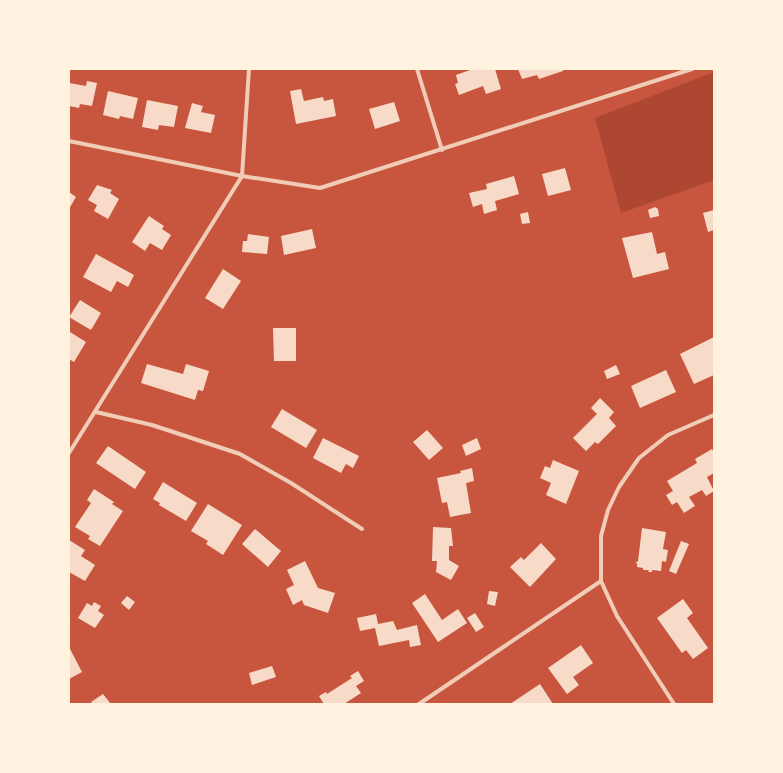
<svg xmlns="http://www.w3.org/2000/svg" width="783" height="773" font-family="'DM Sans',sans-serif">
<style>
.green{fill:#ae4732}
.building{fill:#f7dbc8}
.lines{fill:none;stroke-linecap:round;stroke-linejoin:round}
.minor{stroke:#f1ccb7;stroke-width:4}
</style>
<rect width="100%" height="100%" fill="#c8553d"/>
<path class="green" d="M714,72V180L621,213L595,118Z"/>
<path class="building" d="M473,69H495L501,89L486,94L483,86L459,95L455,84L458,83L456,75Z
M518,69H563V71L539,79L537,75L522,79Z
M87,81L97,83L92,106L80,104L79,108L69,106V83L86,86Z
M301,89L304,101L323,97L324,101L333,99L336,116L296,124L290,91Z
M108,91L138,98L133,119L120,116L119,119L103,115Z
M147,100L178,106L174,127L159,125L158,130L142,127Z
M394,102L400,121L375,129L369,109Z
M192,103L203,106L201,112L215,115L211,133L185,128Z
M565,168L571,190L548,196L542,174Z
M514,176L519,194L495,201L497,210L484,214L482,204L473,207L469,193L487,189L486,184Z
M97,185L112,190L110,193L119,199L108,219L94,211L97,205L88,200Z
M69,192L76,197L69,209Z
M655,207L658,209L659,216L650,218L648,210Z
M714,210V230L708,232L703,213Z
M528,212L530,223L522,224L520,214Z
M149,216L164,226L162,229L171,235L162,250L150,243L145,251L132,242Z
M312,229L316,248L284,255L281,236Z
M652,232L657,254L665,252L669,269L633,278L622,238Z
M248,234L269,237L267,254L242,252L243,241H247Z
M96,254L134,275L128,287L117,281L111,292L83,277Z
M223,269L241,281L223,309L205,298Z
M80,300L101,313L91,330L69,317Z
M273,328H296V361H274Z
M70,332L86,342L74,362L69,359Z
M714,337V375L694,384L680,354Z
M147,364L183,374L186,364L209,371L203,391L198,390L195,400L141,383Z
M616,365L620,374L607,379L604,371Z
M666,370L676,392L640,408L631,386Z
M600,398L614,412L609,418L616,426L598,444L595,442L586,451L573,438L597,414L591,408Z
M282,409L317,430L306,448L271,427Z
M427,430L443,448L429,460L413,442Z
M323,438L359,456L353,468L346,464L341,473L313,458Z
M477,438L481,449L466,456L462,445Z
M108,446L146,472L135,489L96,463Z
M712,449L714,453V473L707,477L714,491L706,496L702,490L689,497L695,506L684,513L677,502L672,505L666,495L673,491L667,481L697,463L695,459Z
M553,460L579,471L566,504L546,495L551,483L540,478L545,466L550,468Z
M472,468L474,481L466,483L471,513L450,517L447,502L442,503L437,478L461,473L460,471Z
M163,482L197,503L186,521L159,505L160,503L153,499Z
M94,489L114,502L112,504L123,511L100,546L88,539L90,536L75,527L91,503L87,500Z
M208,504L242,525L223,555L206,544L208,541L191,531Z
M433,527L451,528L453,546H449V560L459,566L451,580L436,572L437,561H432Z
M642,528L666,532L663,549L668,550L666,562L662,561L661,571L652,570V572H648L649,570H643V568L637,567V563H635L638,561Z
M255,529L281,551L268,567L242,544Z
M69,540L85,550L81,556L95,565L85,581L69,572Z
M681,541L689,544L676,574L669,571Z
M541,543L556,559L530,587L510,567L521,557L524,560Z
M305,561L318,588L335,593L328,613L304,605L302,600L293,605L286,589L294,585L287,570Z
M489,591L498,592L495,606L487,604Z
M425,594L442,620L458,609L467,623L438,642L412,603Z
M127,596L135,602L129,610L121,603Z
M683,599L693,613L687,618L708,648L693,659L686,650L682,653L657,618Z
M94,602L101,606L98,611L104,615L95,628L78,618L87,603L92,606Z
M475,613L484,627L476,632L467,618Z
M376,614L378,624L393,621L397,630L417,625L421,645L410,647L409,640L379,646L375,628L360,631L357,618Z
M581,645L593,663L573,677L579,685L567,694L548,668Z
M69,647L82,672L69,679Z
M272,666L276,677L252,685L249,673Z
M358,671L364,681L356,686L361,693L344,704H324L319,696L326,692L327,694L352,678L350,676Z
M540,684L553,704H510Z
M103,694L111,704H93L91,702Z"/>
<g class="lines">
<path class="minor" d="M417,69L442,150
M69,141L242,176L320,188L692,69
M96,412L152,425L240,454L291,483L362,529
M69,453L242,176L249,69
M419,704L601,581
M674,704L617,616L601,581V536L608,510L619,487L639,458L668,435L714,415"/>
</g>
<rect width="783" height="773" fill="none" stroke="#fff3e0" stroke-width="140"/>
</svg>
